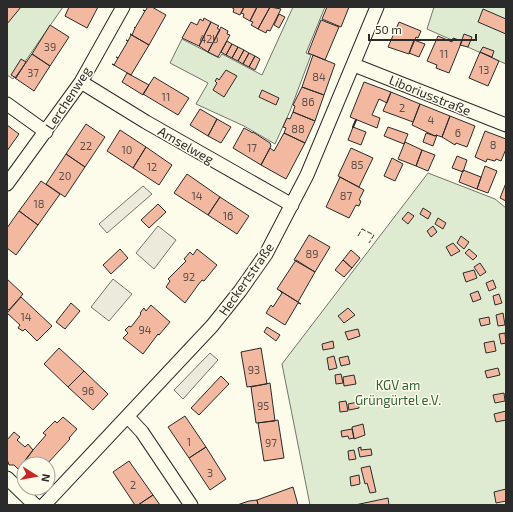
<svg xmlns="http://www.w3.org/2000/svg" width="513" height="512" font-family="'Exo 2',sans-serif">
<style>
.green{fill:#deebd1;stroke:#74746e}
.parking{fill:#eceadb;stroke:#74746e}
.building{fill:#f2b8a0;stroke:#2b2b2b}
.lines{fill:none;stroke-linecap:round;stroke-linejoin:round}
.street-casing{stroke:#2b2b2b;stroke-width:15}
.street{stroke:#fdfbea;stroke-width:13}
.fence{stroke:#2b2b2b;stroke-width:1;stroke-dasharray:5 2;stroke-linecap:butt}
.wall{stroke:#2b2b2b;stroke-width:2}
.labels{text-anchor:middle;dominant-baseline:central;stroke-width:3;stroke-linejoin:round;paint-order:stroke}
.number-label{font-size:11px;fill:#5d4e48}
.street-label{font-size:13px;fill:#2b2b2b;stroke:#fdfbea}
.park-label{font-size:13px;fill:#34623c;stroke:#fdfbea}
</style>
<rect width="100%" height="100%" fill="#fdfbea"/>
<path class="green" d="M13,7H63L13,79L7,75V17Z
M293,7H325L306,53L311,55L290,111L275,144L244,126L196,104L208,83L170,63L182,39L219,58L222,54L262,75Z
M434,7H506V64L427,29Z
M428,173L495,199L506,208V505H310L282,364Z"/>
<path class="parking" d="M143,186L152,194L107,233L99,224Z
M158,226L176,240L154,269L136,253Z
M113,279L132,294L109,321L91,307Z
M210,353L218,360L183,399L174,390Z"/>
<path class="building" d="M7,7H21L7,24Z
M69,7H98L87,28L65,16Z
M148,7H152L166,15L149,45L130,34L132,35L135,28L134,27L135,28L145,11L143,10L145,11Z
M231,7H244L240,15L233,12L234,9Z
M244,7H257L250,21L243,17L244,14L241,13Z
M257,7H270L258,29L251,25L253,22L250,21Z
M270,7L281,9L270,31L267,30L266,33L258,29Z
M327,7H349L341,27L322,19Z
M483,9L506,19V34L478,22Z
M279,14L285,17L279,28L274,25Z
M204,18L211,22L199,46L182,38L191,22L197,25L200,19L203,21Z
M321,20L339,27L325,60L308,53Z
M211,22L219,26L217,28L220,30L208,52L199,46Z
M399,22L421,31L418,38L416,37L409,54L388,47Z
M50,25L69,37L50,66L32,54Z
M221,27L228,31L227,34L230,35L218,57L208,52Z
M130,34L149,45L131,75L112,64L114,65L118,58L116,57L118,58L128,41L126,40L128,41L131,35Z
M464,34L472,37L468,47L460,45Z
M438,36L452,42L453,38L462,41L449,73L436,68L437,65L427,61Z
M414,40L425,44L419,57L409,53Z
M227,41L232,44L226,55L221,52Z
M232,44L238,47L232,58L226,55Z
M238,47L244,50L238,61L232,58Z
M483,47L494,51L492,57L480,52Z
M244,50L249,53L243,64L238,61Z
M480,52L499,61L488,86L469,78Z
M249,53L255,56L249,67L243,64Z
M32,54L50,66L34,91L15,78Z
M313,55L335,64L324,95L302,87Z
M255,56L260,59L255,70L249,67Z
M21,59L26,62L16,78L11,75Z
M226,70L237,76L224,97L213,90L217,83L215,81L217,78L219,80Z
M127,73L149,85L143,95L122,82Z
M154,77L189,98L178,115L143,94Z
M364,82L391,92L387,103L379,99L372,115L380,118L377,128L350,117Z
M302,87L324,95L315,121L293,112L295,106L293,105Z
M262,90L279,98L276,105L259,97Z
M391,92L420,104L413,122L383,111Z
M420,104L450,116L442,137L436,135L435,136L412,125Z
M200,109L217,119L208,136L190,125Z
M293,112L315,121L305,143L284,133L286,128L283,127L287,118L290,119Z
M450,116L475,126L467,147L456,143L455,145L442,137Z
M217,119L231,127L221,143L208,136Z
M86,124L105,137L85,167L66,154Z
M7,125L19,134L7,151Z
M353,127L366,132L361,145L348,140Z
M388,127L408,134L404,144L384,136Z
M244,128L253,133V132L270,143L271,146L261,165L233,148Z
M120,130L146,147L133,168L107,151Z
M485,131L506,139V149L501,161L496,159L495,161L487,159L486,162L475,157Z
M284,133L305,143L286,179L261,165L270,148L274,151Z
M426,133L435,136L437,135L433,146L423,142Z
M405,142L422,150L416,166L398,159Z
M146,147L172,165L159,185L133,168Z
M351,148L373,158L359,187L338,176Z
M422,150L435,155L428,171L416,166Z
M66,154L85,167L65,197L46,184Z
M457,156L467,160L463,172L452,168Z
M392,158L403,164L395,181L384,176Z
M485,166L497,171L488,193L477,189Z
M463,170L481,177L477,189L459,182Z
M187,174L220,197L208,215L174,193Z
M340,177L364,190L359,200L361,201L359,206L356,205L349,218L326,207Z
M41,181L60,194L38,225L19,211Z
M506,183V201L500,198Z
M220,197L249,216L237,234L208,215Z
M158,204L166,212L149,228L141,220Z
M423,208L431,213L428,219L420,214Z
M19,211L38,225L16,255L7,248V228Z
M408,212L414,216L408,224L402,219Z
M438,218L446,223L443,229L435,224Z
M433,226L437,232L431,237L427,231Z
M309,235L330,247L315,272L294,260Z
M461,236L469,242L464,249L457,243Z
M453,243L460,251L451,256L446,247Z
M120,249L128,258L111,274L103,265Z
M197,249L217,265L204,281L202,280L198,285L185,303L166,287L170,281L168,279L186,261L184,259L190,252L193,255Z
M469,249L477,256L473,260L465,253Z
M351,250L360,258L352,268L343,260Z
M296,260L315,272L298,302L277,289Z
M343,260L352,268L344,277L335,270Z
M480,263L486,272L480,276L474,267Z
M474,270L477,278L466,282L463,273Z
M7,279L23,294L9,310L7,308Z
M493,280L496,288L489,291L486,283Z
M279,290L301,304L298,303L285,325L266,313L271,305L273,307L282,293Z
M478,291L481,299L473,302L470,294Z
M499,294L502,303L495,305L493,296Z
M21,297L52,326L37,341L25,329L23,331L18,328L20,325L7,313Z
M71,303L80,311L65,329L56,322Z
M151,305L170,322L159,335L158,334L143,354L123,338L128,333L125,330L129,326L131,327L141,314L140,313L144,308L146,311Z
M348,308L355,315L344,323L338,316Z
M503,313L505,325L498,326L496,315Z
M489,317L490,324L481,326L479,319Z
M267,327L280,335L276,341L264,332Z
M358,329L360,336L348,340L345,332Z
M505,333L506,343L501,344L499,334Z
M333,341L334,348L323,350L322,344Z
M494,341L496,351L486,353L484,343Z
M59,348L84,371L68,387L44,364Z
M261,348L267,384L247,387L241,352Z
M334,356L337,368L329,370L327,358Z
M348,356L350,364L341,366L339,358Z
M498,368L500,375L487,378L485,371Z
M84,371L108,394L93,410L68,387Z
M341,374L343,383L336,384L335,375Z
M354,375L356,384L344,386L343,377Z
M221,376L229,384L199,415L191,408Z
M270,383L275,421L256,423L251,387Z
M504,393L505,401L495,403L493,395Z
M346,401L348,411L340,412L339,402Z
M358,402L359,408L349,410L348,404Z
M506,411V420L496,422L494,414Z
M185,416L206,447L189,458L168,427Z
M63,417L77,429L69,438L70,439L48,463L49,464L48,465H24L23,464L33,450L46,435L43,433L55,421L57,423Z
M278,420L284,458L264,461L258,423Z
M363,424L365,435L354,439L352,427Z
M352,429L354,438L349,439L348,436L342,437L341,431Z
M14,432L20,437L17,440L25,447L28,444L33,450L18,469L14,465H9L7,459V440Z
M206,447L226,479L210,490L189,458Z
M361,447V450L371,449L372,455L360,457L358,448Z
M354,450L356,459L349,460L348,451Z
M129,461L153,495L138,505H135L113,472Z
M370,466L376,492L370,493L367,483L365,484L361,468Z
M359,475L360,484L351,486L350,477Z
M293,487L298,505H258L257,500Z
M506,489V501L496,503L494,492Z
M153,495L160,505H138Z
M388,498L389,505H355Z
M257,500L258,505H237L249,501Z"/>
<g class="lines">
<defs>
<path id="street" d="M354,65L506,125
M81,82L146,122L292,205
M7,104L46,132
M7,184L81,82L123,7
M128,417L142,432L191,505
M7,478L35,505
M44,505L212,326L240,291L266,254L307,175L377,7"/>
</defs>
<use href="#street" class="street-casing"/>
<use href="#street" class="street"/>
<path class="fence" d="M358,236L362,229L374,235L369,243"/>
<path class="wall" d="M353,127L356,120"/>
</g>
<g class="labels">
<g class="number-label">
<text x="209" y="38">42b</text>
<text x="50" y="46">39</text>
<text x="444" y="53">11</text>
<text x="484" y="69">13</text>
<text x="33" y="72">37</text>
<text x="319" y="76">84</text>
<text x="166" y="96">11</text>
<text x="308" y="101">86</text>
<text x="402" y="107">2</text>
<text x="431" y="119">4</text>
<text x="298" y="128">88</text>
<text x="458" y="132">6</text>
<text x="493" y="144">8</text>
<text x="86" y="145">22</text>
<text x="252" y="147">17</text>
<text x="127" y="149">10</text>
<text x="357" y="164">85</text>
<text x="152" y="166">12</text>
<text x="65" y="175">20</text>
<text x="197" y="195">14</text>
<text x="346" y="195">87</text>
<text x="39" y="203">18</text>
<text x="228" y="215">16</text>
<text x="312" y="253">89</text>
<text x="189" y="276">92</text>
<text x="26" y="316">14</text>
<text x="145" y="329">94</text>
<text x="254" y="369">93</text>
<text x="88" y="390">96</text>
<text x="263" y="405">95</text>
<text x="189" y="441">1</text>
<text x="271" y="442">97</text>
<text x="210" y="472">3</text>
<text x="133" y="484">2</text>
</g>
<g class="street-label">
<text transform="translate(430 95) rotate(22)">Liboriusstraße</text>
<text transform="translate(68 98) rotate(-57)">Lerchenweg</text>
<text transform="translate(186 145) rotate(30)">Amselweg</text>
<text transform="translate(246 279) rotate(-55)">Heckertstraße</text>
</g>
<g class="park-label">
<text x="398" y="385">KGV am<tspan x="398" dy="15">Grüngürtel e.V.</tspan></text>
</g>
</g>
<rect width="513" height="512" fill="none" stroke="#2b2b2b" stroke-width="16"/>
<g transform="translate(36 476) rotate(101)"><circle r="19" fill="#fdfbea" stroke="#a9a89e"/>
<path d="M0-3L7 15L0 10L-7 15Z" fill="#c62828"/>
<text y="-6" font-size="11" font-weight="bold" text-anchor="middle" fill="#2b2b2b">N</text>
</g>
<path d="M369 34v6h107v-6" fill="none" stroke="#2b2b2b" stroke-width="2"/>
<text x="375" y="34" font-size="12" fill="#2b2b2b" stroke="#fdfbea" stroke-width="3" paint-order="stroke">50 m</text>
</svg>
